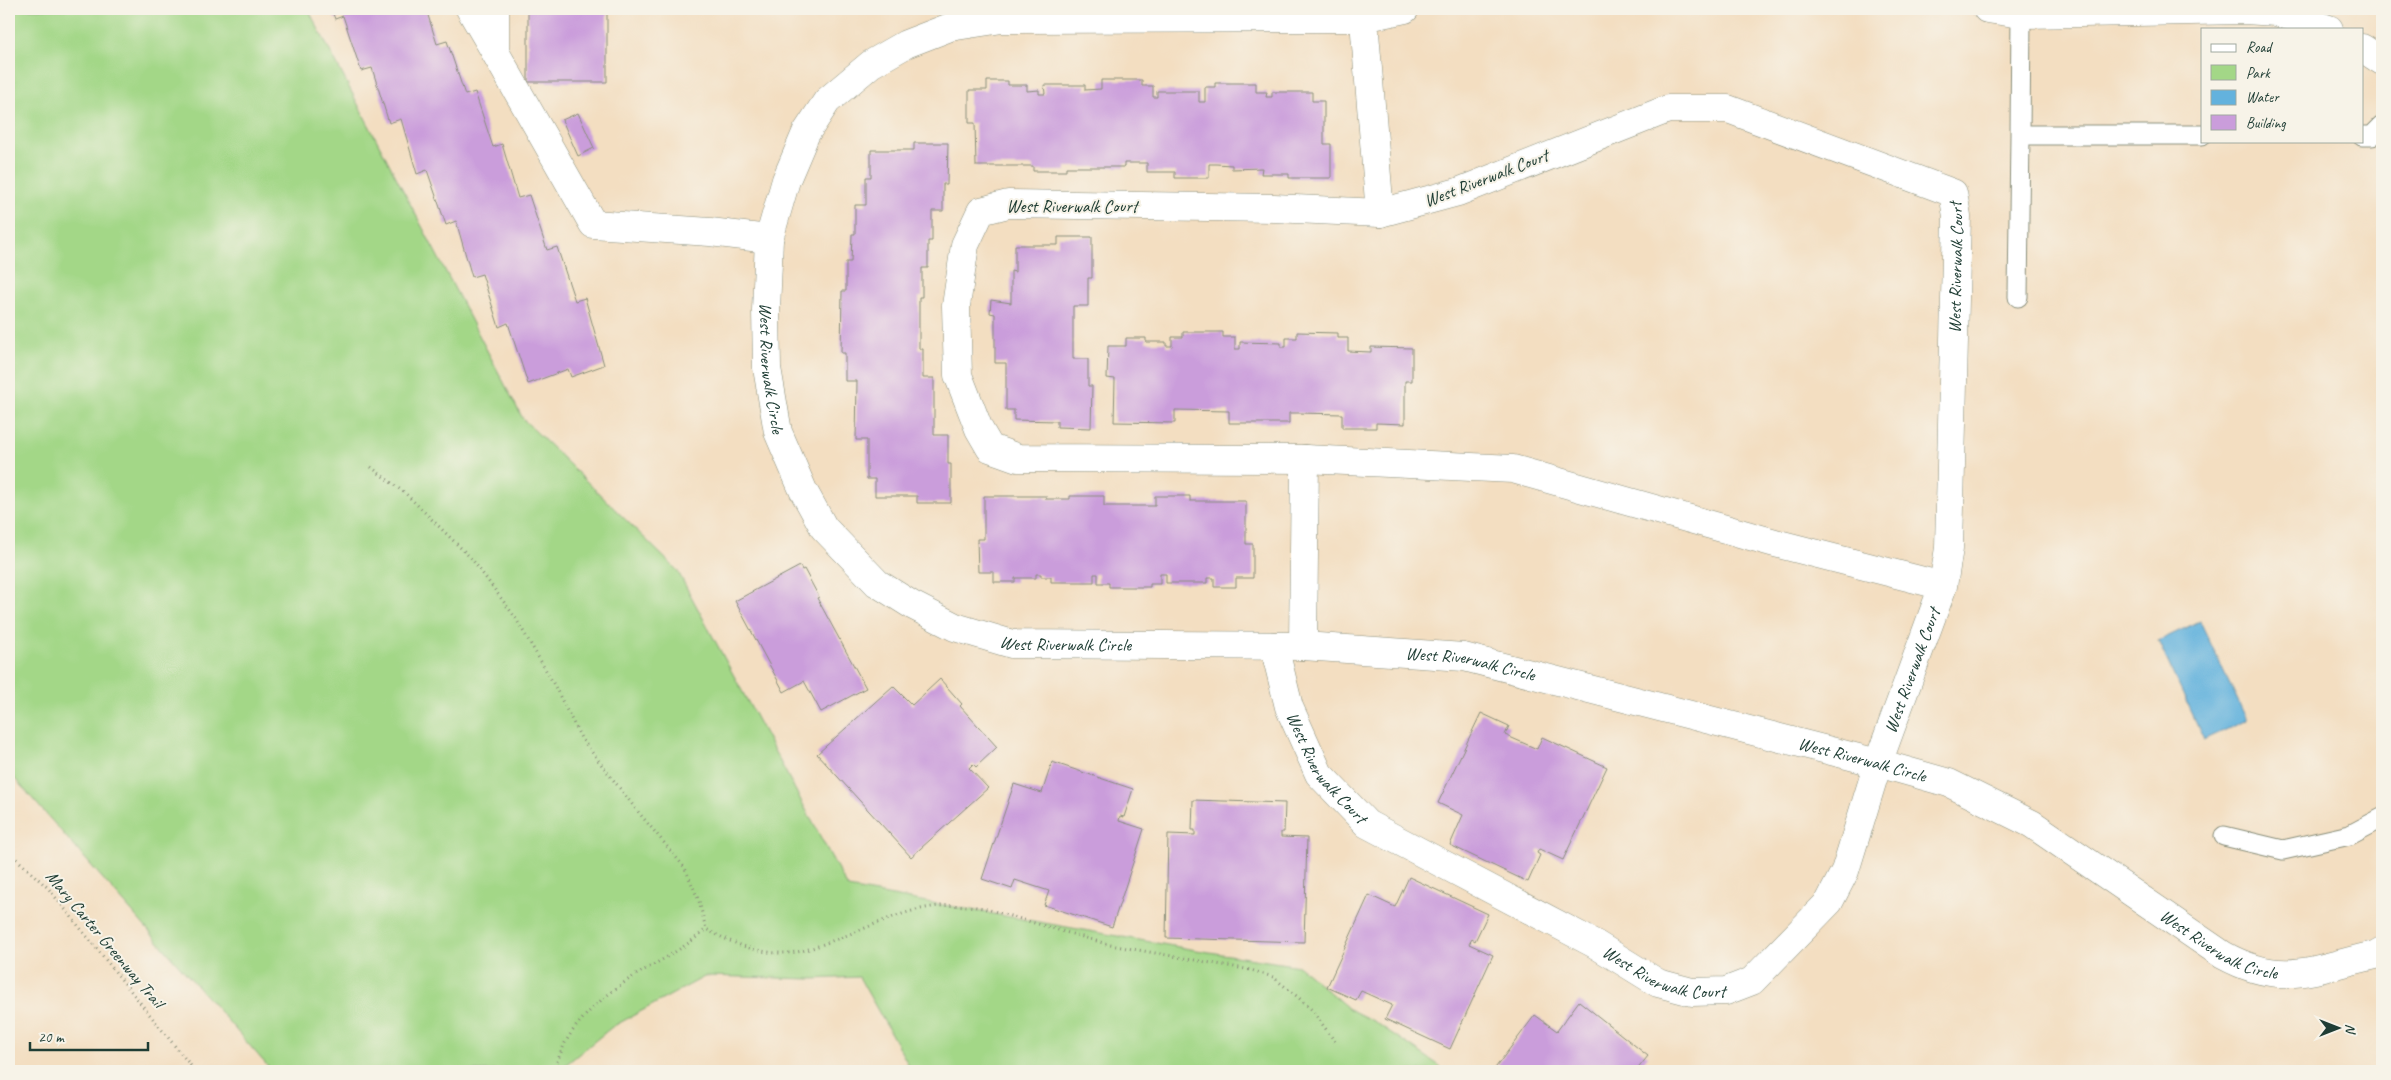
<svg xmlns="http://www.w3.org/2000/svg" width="2391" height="1080" font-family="Caveat,sans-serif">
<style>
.green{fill:#a3d787;stroke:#618a5e}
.water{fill:#63b2dd;stroke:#417888}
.building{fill:#ca9ddb}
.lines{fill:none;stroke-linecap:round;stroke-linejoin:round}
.lane-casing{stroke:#898e7a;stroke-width:21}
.street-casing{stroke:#898e7a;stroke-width:29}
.path{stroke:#898e7a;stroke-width:3;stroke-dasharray:1 4;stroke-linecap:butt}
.lane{stroke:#fff;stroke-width:19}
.street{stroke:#fff;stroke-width:28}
.labels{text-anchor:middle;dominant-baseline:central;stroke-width:4;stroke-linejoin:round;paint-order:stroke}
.street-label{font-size:18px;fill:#1f3d34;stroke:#f7f3e8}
</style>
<rect width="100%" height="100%" fill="#f7f3e8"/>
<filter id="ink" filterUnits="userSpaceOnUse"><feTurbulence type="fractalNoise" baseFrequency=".02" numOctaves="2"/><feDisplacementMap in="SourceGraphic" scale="10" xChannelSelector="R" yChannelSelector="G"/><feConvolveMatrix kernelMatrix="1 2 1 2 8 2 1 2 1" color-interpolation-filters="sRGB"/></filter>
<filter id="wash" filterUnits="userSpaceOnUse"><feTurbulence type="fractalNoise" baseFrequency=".0096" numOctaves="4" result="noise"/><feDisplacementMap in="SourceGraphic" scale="20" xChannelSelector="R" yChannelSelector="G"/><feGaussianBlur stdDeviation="1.12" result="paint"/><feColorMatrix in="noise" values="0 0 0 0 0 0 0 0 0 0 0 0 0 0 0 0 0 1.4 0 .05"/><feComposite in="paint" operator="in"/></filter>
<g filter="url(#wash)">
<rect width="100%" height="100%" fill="#f3dec1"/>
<path class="green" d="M9,9H308L523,419L677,570L848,888L1190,949L1299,966L1349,1009L1375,1022L1440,1066L1443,1071H912L859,977L811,979L706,976L612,1027L558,1071H272L9,772Z"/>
<path class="water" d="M2200,621L2247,720L2204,740L2158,641Z"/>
<g id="blocks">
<path class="building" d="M331,9H426L437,44L447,41L465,95L475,92L493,147L502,144L518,198L529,195L547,250L557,247L575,301L585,298L604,365L571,377L568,369L528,384L508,323L499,327L482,274L472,277L456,221L446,225L427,170L417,174L401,119L389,123L372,68L361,71L343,16L335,19Z
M528,9H607V82H528Z
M1101,80H1142V86H1153V97H1157V91H1199V102H1205V87H1215V83H1256V92H1267L1266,97H1272V92H1312V101H1324V144H1331V178H1289V174H1261L1262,168L1232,169V165L1216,164H1209V178H1175V172H1147V163H1124V167H1066V171H1033V166H976L975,123H969V90H987V81H1008V85H1027V91L1039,90V94H1045L1044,85H1085V90L1101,89Z
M578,113L594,148L578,156L562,120Z
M914,143H948L947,184H943V211H932V241H928V268H922V297H919V349H923V378H934V435H948V464H951V503H917V496H875V479H867V440H856L857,381H845V353H841L842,291H846V262H851L852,234H855V205H866V177H871V150H914Z
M1058,237H1092V278H1088V306H1073V359H1088V386H1092L1091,428L1057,427V421L1014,420V410H1006V363H995V314L990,313L991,300L1011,303V271L1015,272V245H1058Z
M1183,332H1223V337H1235V349H1240V342L1281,343V347H1286V338H1297V332L1338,333V338H1348V351L1371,352V347L1412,348V381H1405V424L1376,423V428H1342V414L1299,413H1289V423H1229V411L1175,410V423L1114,422L1115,379L1107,378L1108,346H1126V338H1146V342H1166V346H1172V337H1183Z
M984,496H1046V499H1070V496H1104V506H1155V496H1190V501H1246V544H1253V578H1236V587H1214V578H1207V583H1166V574H1160V584H1150V587H1109V583H1098V574H1094V582H1051V577H1041V574H1036V578H1015V582H994V572H978L977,539H984Z
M800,566L802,570L804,569L819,597L817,598L866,688L821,712L804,681L784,692L735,601Z
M940,679L962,704L960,706L997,747L976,767L973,764L969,768L988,788L911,857L817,754L893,686L912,705Z
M1481,713L1509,726L1505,735L1537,749L1542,737L1607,767L1563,860L1539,849L1537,853L1540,855L1528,882L1450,845L1463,815L1438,803Z
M1052,762L1133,789L1124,817L1120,816L1119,821L1144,829L1112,927L1044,905L1049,891L1015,880L1012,889L982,879L1014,784L1042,793Z
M1193,800L1285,803L1284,832H1281V837L1307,838L1304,942L1166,938L1168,834L1195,835V830H1192Z
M1409,877L1488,914L1475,941L1472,939L1469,944L1493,955L1450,1049L1385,1019L1392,1005L1361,991L1356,1000L1327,987L1369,895L1395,907Z
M1579,1001L1648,1056L1636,1071H1493L1535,1015L1557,1031Z"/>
</g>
</g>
<g filter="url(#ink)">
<use href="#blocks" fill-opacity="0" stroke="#898e7a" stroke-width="1"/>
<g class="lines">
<defs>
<path id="lane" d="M2021,14L2020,135H2202
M2362,136H2372L2382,126
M2018,297L2020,135
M2224,836L2283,850L2350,835L2382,818"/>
<g id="street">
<path d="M470,9L494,50"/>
<path d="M495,9V52L593,224L710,232L769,239"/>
<path d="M1363,9L1380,213"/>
<path id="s1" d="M1405,9L1363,18L1002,19L950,27L906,44L871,64L827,101L806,133L786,180L769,239L766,310L767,368L778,432L803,490L824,528L877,583L912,605L955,627L1012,644L1303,646L1464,657L1878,763L1949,783L2032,824L2223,955C2283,988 2313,969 2375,955L2382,951"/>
<path d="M1987,9L2021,14L2245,10L2276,12L2329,29"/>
<path d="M2362,48L2382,61"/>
<path id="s2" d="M1274,646L1289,707L1319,774L1367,824L1595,944L1658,983L1692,992L1726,991L1752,981L1829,902L1845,871L1878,763L1943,586L1949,548L1957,216L1953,193L1728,109H1668L1458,192L1380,213L1274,208L1008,204L981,211L965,245L956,306L958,375L979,429L990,448L1018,458L1305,459L1513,469L1775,543L1943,586"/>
<path d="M1303,646L1305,459"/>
</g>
</defs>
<use href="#lane" class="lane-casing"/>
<use href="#street" class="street-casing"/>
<path class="path" d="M371,467L406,494L471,558L515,617L551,679L581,738L635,808L685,868L699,901L706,929C729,942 758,954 785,953C803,953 820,945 837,939C891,919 923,898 983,908L1110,945L1251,970L1273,977L1299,998L1312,1010L1336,1043
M9,852L48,888L195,1071
M553,1071C557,1062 561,1052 565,1043C578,1019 605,995 628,980C654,963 682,951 706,929"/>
<use href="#lane" class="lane"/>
<use href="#street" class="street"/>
</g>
</g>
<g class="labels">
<g class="street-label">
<text transform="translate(1486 178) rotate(-21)">West Riverwalk Court</text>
<text x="1072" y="206">West Riverwalk Court</text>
<text stroke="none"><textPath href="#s2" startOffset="1400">West Riverwalk Court</textPath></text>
<text stroke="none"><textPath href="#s1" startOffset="882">West Riverwalk Circle</textPath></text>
<text stroke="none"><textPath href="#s1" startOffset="1332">West Riverwalk Circle</textPath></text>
<text stroke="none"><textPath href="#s1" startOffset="1738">West Riverwalk Circle</textPath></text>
<text stroke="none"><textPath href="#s2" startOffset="991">West Riverwalk Court</textPath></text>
<text stroke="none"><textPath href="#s1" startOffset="2142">West Riverwalk Circle</textPath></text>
<text stroke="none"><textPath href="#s2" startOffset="135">West Riverwalk Court</textPath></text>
<text transform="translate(105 939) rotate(50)">Mary Carter Greenway Trail</text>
<text stroke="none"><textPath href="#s1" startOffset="2548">West Riverwalk Circle</textPath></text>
<text stroke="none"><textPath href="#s2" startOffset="540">West Riverwalk Court</textPath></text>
</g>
</g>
<rect width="2391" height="1080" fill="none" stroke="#f7f3e8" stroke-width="30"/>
<rect x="2201" y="28" width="162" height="115" fill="#f7f3e8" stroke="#a1aaa0"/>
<rect x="2211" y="44" width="25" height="8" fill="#ffffff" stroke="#a1aaa0"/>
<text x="2246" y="52" font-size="15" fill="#1f3d34">Road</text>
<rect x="2211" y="65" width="25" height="15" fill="#a3d787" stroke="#a1aaa0"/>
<text x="2246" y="78" font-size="15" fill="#1f3d34">Park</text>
<rect x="2211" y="90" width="25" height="15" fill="#63b2dd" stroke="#a1aaa0"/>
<text x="2246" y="102" font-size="15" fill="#1f3d34">Water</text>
<rect x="2211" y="115" width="25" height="15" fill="#ca9ddb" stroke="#a1aaa0"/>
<text x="2246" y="128" font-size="15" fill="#1f3d34">Building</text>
<g transform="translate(2338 1028) rotate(90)" stroke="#f7f3e8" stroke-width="4" paint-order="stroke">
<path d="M0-4L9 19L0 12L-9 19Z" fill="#1f3d34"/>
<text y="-8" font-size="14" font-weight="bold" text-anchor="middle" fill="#1f3d34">N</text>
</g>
<path d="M30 1042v8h118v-8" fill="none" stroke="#1f3d34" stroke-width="2.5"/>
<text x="38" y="1042" font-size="15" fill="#1f3d34" stroke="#f7f3e8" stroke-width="4" paint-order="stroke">20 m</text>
</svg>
